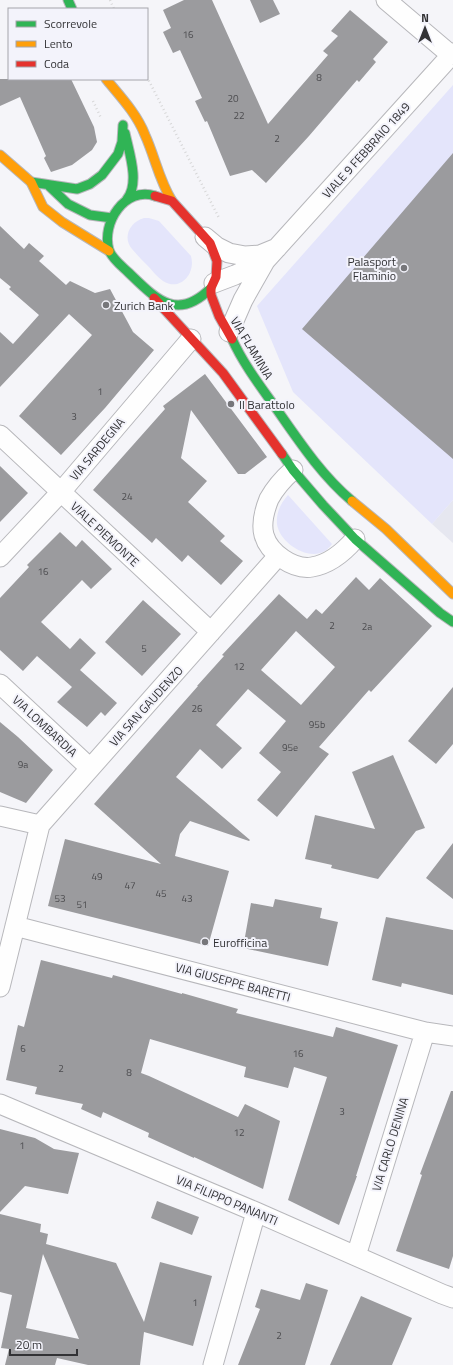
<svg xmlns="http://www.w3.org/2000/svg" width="453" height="1365" font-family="'Titillium Web',sans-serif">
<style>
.built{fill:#e6e7f0}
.green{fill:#e4e5fb}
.building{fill:#9b9b9e;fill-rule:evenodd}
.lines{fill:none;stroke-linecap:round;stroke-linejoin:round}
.street-casing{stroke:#b7b7bb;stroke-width:21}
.fast-casing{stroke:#b7b7bb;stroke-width:11}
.slow-casing{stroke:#b7b7bb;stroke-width:11}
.jam-casing{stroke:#b7b7bb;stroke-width:11}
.path{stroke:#d7d7d8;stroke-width:2.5;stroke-dasharray:1 3;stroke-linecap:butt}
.street{stroke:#fefefe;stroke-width:19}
.fast{stroke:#30b455;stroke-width:9}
.slow{stroke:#ff9f0a;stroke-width:9}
.jam{stroke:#e5322d;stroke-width:9}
.poi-dot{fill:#76767a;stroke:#f3f3fb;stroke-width:1.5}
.labels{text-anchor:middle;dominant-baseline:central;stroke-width:4;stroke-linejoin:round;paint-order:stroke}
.number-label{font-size:10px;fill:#4c4c4f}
.street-label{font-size:12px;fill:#323235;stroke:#f3f3fb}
.poi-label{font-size:12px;fill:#323235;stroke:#f3f3fb;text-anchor:start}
</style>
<rect width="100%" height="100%" fill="#f5f5f9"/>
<path class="built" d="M453,500V543L432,524Z"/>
<path class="green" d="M453,85V500L432,524L293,392L257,306Z
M144,218H149L159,221L191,256C196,274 180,292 163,281C157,277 152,270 147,265C142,260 137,255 132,249C122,237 130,222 144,218Z
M288,495L332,544C329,548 325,552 320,553C303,558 279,541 277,524C276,512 281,503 288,495Z"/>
<path class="building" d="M184,0H212L268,124L328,55L323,51L338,36L331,31L350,10L388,42L373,59L376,62L359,82L357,80L309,136L266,183L252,170L230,176L207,121L205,122L195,101L202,98L180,50L173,53L163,32L171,28L163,10Z
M250,0H273L280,14L260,23Z
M0,79H71L94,127L97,142L92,150L72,165L51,172L44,158L46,156L20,97L0,106Z
M453,153V459L302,329Z
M0,226L24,249L29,243L44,256L39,261L66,285L70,281L95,293L110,289L133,332L154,350L105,408L61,455L19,416L92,335L69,314L0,387V332L13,344L39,315L9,289L11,287L0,278Z
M205,374L267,457L245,474H238L191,410L181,458L207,481L188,502L225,536L220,541L243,561L221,585L188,555L182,562L156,538L152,543L93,490L165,409L163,406Z
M0,466L28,493L0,522Z
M60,532L76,547L82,540L112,569L91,589L82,580L41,622L70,649L80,638L96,653L80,670L117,703L105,716L101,712L87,727L57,702L72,687L37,656L23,671L0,650V598L29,567L27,565Z
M356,577L369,590L380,578L432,626L371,692L369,690L319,747L329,754L277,817L257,800L281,772L259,753L286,721L248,689L216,725L242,748L222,769L200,749L176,777L250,840L249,841L190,821L180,834L175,856L229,871L208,946L48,906L65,839L161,864L94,804L198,686H197L224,656L222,655L279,594L307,619L316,609L322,614ZM296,631L335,667L301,705L261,670Z
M143,600L181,634L142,676L105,642Z
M453,687V744L436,764L408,741Z
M0,722L18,737L53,770L26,803L0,792Z
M393,755L425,828L416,831L378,879L331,868L332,865L305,859L315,815L375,829L352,772Z
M453,843V899L426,878Z
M275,899L322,908L320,918L338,922L328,966L243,948L251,903L273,907Z
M386,917L453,930V995L402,983L401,987L372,980Z
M41,960L112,978L113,975L182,994V993L238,1009L236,1013L333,1037L336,1027L398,1045L356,1176H357L339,1225L288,1200L327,1077L294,1067L288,1088L244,1077L246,1067L150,1039L141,1073L149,1076L238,1117L245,1104L280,1121L263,1189L194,1157V1158L148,1137L149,1133L103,1112L101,1118L81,1109L83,1104L35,1094L37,1087L6,1080L18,1025L24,1027Z
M451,1091H453V1256L449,1269L396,1251L422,1175L420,1174Z
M0,1129L35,1138L54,1149L79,1153L68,1194L25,1186L0,1212Z
M157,1201L199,1217L192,1235L151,1218Z
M0,1214L41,1224L40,1232L48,1234L46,1244L116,1263L144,1322L160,1262L212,1276L193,1346L144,1332L140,1365H88L57,1358L55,1365H5L9,1349L1,1348L12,1295L0,1292ZM43,1254L79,1339L26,1328Z
M306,1283L328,1290L305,1365H238L260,1309L255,1307L261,1289L300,1300Z
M361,1296L412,1318L392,1365H330Z"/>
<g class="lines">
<defs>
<path id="street" d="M386,0L451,55
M205,237L217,247L229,253L245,256L260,255L277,248
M214,283L235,275L265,261
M229,332L243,300L265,261L453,53
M0,435L211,632
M293,470C284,478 275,488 269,499C265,509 261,524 264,535C269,553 293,570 312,567C330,564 343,553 355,539
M0,557L60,493L191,339
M0,684L90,768
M0,816L40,825L278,556
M15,926L425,1032L453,1036
M0,987L40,825
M0,1104L256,1212L442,1294L453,1298
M356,1256L425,1032
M213,1365L256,1212"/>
<path id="fast" d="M68,0L72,9
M125,133C129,152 140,183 127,199
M31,182L77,189L90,184L102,175L118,154L122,142L123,125
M48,185L68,204L90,215L112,218
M155,196C125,186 101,223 109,250C112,259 123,267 129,273C156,299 177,322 211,288
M232,339C243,363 258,383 273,404C297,438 320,474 352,501
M282,454L293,470L323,505L355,539L440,613L453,622"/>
<path id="slow" d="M106,79C120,96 137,114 145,135C155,157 159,180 172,201
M0,155L31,182L43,207L62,222L109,251
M352,501L386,529L453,594"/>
<path id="jam" d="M155,196L172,201L210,243L217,261L216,277L211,288V295L219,316L232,339
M154,298L223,373L282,454"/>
</defs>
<use href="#street" class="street-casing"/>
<use href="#fast" class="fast-casing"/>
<use href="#slow" class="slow-casing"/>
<use href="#jam" class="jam-casing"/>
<path class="path" d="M110,0L114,9
M147,77L219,218
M93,101L101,118"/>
<use href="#street" class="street"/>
<use href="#fast" class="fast"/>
<use href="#slow" class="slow"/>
<use href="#jam" class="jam"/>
</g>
<g class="poi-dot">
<circle cx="404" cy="268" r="4"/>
<circle cx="106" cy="305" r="4"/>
<circle cx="231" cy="404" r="4"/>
<circle cx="205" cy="942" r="4"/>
</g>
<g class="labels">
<g class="number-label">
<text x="188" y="34">16</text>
<text x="319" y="77">8</text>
<text x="233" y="98">20</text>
<text x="239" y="115">22</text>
<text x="277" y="138">2</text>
<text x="100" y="391">1</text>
<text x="74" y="416">3</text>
<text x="127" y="496">24</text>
<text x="43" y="571">16</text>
<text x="332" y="625">2</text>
<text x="367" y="626">2a</text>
<text x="144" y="648">5</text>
<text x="239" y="666">12</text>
<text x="197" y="708">26</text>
<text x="317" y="724">95b</text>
<text x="290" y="747">95e</text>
<text x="23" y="764">9a</text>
<text x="97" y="876">49</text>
<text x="130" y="885">47</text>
<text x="161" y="893">45</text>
<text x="60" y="898">53</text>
<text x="187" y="898">43</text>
<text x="82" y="904">51</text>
<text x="23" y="1048">6</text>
<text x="298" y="1053">16</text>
<text x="61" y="1068">2</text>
<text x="129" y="1072">8</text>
<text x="342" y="1111">3</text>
<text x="239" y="1132">12</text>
<text x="22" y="1145">1</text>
<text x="195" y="1302">1</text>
<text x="279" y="1335">2</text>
</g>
<g class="street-label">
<text transform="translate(366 150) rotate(-48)">VIALE 9 FEBBRAIO 1849</text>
<text transform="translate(252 348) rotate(59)">VIA FLAMINIA</text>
<text transform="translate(97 449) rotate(-50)">VIA SARDEGNA</text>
<text transform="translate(105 534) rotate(43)">VIALE PIEMONTE</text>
<text transform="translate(146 706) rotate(-48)">VIA SAN GAUDENZO</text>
<text transform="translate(45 726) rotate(43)">VIA LOMBARDIA</text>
<text transform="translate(233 982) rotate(15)">VIA GIUSEPPE BARETTI</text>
<text transform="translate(390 1144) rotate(-73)">VIA CARLO DENINA</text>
<text transform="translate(227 1200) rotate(23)">VIA FILIPPO PANANTI</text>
</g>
<g class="poi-label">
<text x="396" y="261" text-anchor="end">Palasport<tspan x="396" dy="14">Flaminio</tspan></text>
<text x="114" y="305">Zurich Bank</text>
<text x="239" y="404">Il Barattolo</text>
<text x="213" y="942">Eurofficina</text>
</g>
</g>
<rect x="8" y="8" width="140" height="72" fill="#f3f3fb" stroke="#a6a6ac"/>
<rect x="16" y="21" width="20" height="6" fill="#30b455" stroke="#a6a6ac"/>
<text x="44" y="28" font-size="12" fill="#323235">Scorrevole</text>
<rect x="16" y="41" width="20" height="6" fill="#ff9f0a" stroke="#a6a6ac"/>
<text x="44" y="48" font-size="12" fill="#323235">Lento</text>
<rect x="16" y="61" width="20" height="6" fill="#e5322d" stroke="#a6a6ac"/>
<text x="44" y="68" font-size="12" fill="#323235">Coda</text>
<g transform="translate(425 28)" stroke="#f3f3fb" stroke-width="3" paint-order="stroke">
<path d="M0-3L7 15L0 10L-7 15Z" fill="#323235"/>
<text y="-6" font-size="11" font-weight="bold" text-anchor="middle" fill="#323235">N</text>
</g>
<path d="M10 1349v6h67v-6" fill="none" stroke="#323235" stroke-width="2"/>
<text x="16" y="1349" font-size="12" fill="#323235" stroke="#f3f3fb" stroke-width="3" paint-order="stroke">20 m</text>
</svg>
